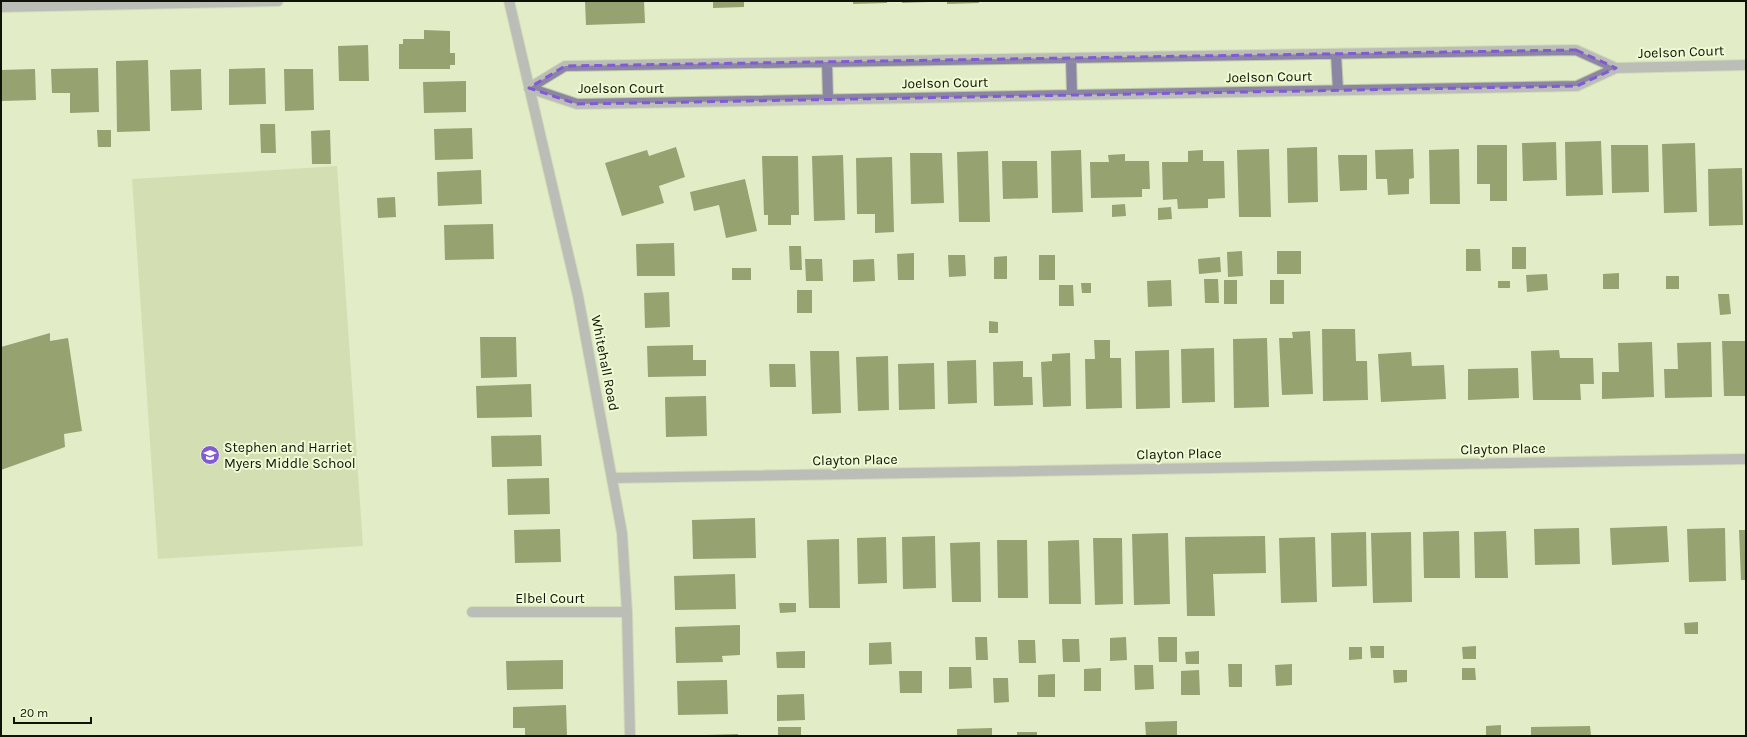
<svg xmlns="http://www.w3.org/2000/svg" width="1747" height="737" font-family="Karla,sans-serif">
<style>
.green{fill:#c2cf9b}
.building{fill:#3d470a}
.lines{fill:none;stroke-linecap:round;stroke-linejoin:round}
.minor-casing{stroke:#c0c9a8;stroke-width:12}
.tertiary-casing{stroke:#c0c9a8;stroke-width:12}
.minor{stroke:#8c86a5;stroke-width:10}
.tertiary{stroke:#8c86a5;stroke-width:10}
.marked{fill:none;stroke:#815ad4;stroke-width:3;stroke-dasharray:8 5;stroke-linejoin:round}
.labels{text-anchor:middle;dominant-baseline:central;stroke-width:4;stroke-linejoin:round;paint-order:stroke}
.street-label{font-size:14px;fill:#0f1206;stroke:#eff9d4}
.poi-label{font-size:14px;fill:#0f1206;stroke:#eff9d4;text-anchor:start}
</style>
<rect width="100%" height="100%" fill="#e2ecc7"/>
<path class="green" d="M337,166L363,546L158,559L132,179Z"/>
<path class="building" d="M585,1H644L645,23L586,25Z
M713,1H744V7L713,8Z
M853,1H887V3L853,4Z
M902,1H929V2L902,3Z
M947,1H979V3L947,4Z
M424,30L450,31V53H455V65H450V69H399V44H403V39H424Z
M368,45L369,81H339L338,46Z
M148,60L150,131L117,132L116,61Z
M98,68L99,112L70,113V93H52L51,69Z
M265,68L266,104L229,105V69Z
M35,69L36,100L1,101V70Z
M201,69L202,110L171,111L170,70Z
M284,69H313L314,110L285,111Z
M466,81V112L424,113L423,82Z
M260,124H275L276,153H261Z
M472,128L473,159L435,160L434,129Z
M97,130H111V147H98Z
M330,130L331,164H312L311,131Z
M1601,141L1603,195L1566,196L1565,142Z
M1556,142L1557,180L1523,181L1522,143Z
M1695,143L1697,212L1664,213L1662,144Z
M1477,145H1507V201H1490V184H1477Z
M1611,145H1648L1649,192L1612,193Z
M676,147L685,177L659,186L664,203L622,216L605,163L647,150L649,156Z
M1317,147L1318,202L1288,203L1287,148Z
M1269,149L1271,217H1239L1237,150Z
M1413,149L1414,178L1409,179V194L1388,195L1387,179H1376L1375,150Z
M1459,149L1460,204H1430L1429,150Z
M1081,150L1083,212L1052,213L1051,151Z
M1203,150V161H1224L1225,198L1208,199V208L1178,209L1177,199L1163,200L1162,162H1188V151Z
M988,151L990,222H959L957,152Z
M910,153H942L944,203L911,204Z
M1125,154V161H1149L1150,189H1142V197L1091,198L1090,162H1109L1108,155Z
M843,155L845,220L814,221L812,156Z
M1338,155H1367V190L1340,191Z
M762,156H798L799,215H791V225H768V215H764Z
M892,157L894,232L875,233V214H857L856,158Z
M1002,161H1037L1038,198L1003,199Z
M1742,168L1743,225L1709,226L1708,169Z
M481,170L482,204L438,206L437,172Z
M745,179L757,231L726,238L719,205L694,211L690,192Z
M395,197L396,217L378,218L377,198Z
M1125,204L1126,216L1112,217V205Z
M1171,207L1172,219L1158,220V208Z
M493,224L494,259L445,260L444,225Z
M674,243L675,276H637L636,244Z
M789,246H801L802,270H790Z
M1512,247H1526V269H1512Z
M1466,249H1480L1481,271H1466Z
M1242,251L1243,276L1228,277L1227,252Z
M1277,251H1301V274H1277Z
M914,253V280H898L897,254Z
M948,255H965L966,276L949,277Z
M1039,255H1055V280H1039Z
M1007,256V279H994V257Z
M1220,257L1221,272L1199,274L1198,259Z
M805,259H822L823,281H806Z
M874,259L875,281L853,282V260Z
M732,268H751V280H732Z
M1619,273V289H1603V274Z
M1547,274L1548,290L1527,292L1526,275Z
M1666,276H1679V289H1666Z
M1204,279H1218L1219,303H1205Z
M1171,280L1172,306L1148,307L1147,281Z
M1224,280H1237V304H1224Z
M1270,280H1284V304H1270Z
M1498,281H1510V288H1498Z
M1081,283H1091V293H1082Z
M1059,285H1073L1074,306H1059Z
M797,290H812V313H797Z
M669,292L670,327L645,328L644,293Z
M1718,294H1729L1731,314L1720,315Z
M989,321L998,322V333H989Z
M1322,329H1355L1356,361H1367L1368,400L1323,401Z
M1310,331L1313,394L1282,395L1279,338H1293L1292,332Z
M50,333V341L68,338L82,431L64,434L65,447L1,470V347Z
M480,337H516L517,377L481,378Z
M1267,338L1269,407L1234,408L1233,339Z
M1094,340H1110V358H1121L1122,408L1086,409L1085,359H1095Z
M1722,341H1746V396H1724Z
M1652,342L1654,397L1602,399V372H1619L1618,343Z
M1711,342L1712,397L1665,398L1664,369H1678L1677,343Z
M693,345V360H706V376L648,377L647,346Z
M1214,348L1215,402L1182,403L1181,349Z
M1169,350L1170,408L1136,409L1135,351Z
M1559,350L1560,358H1593L1594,384H1580L1581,400H1533L1531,351Z
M810,351H839L841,413L812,414Z
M1411,352L1412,366L1444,365L1446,399L1381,402L1378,354Z
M1070,353L1071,406L1043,407L1041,362L1052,361V354Z
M888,356L889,410L858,411L856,357Z
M976,360L977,403L948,404L947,361Z
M1023,361V377H1032L1033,405L994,406L993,362Z
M934,363L935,409L899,410L898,364Z
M769,364H795L796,387H770Z
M1518,368L1519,398L1468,400V369Z
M531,384L532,417L477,418L476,386Z
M706,396L707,436L666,437L665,397Z
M541,435L542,466L492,467L491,436Z
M549,478L550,514L508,515L507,479Z
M755,518L756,558L693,559L692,520Z
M1667,526L1669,562L1612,565L1610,528Z
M1579,528L1580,564L1535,565L1534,529Z
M1725,528L1726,581L1689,582L1687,529Z
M560,529L561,562L515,563L514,530Z
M1739,530H1746V580H1741Z
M1459,531L1460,578H1424L1423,532Z
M1506,531L1508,578H1475L1474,532Z
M1366,532L1367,586L1332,587L1331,533Z
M1411,532L1412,602L1373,603L1371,533Z
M1168,533L1170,604L1134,605L1132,534Z
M935,536L936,588L903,589L902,537Z
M1265,536L1266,573L1213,574L1215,616H1187L1185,537Z
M886,537L887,583L858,584L857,538Z
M1315,537L1317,602L1281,603L1279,538Z
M1093,538H1122L1123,604L1095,605Z
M839,539L840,608H809L807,540Z
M997,540H1027L1028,598H998Z
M1079,540L1081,604H1049L1048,541Z
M980,542L981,602H952L950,543Z
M735,574L736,609L675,610L674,576Z
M779,603H796V612L780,613Z
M1698,622V634H1685L1684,623Z
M740,625V655L722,656L723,662L676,663L675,627Z
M975,637H987L988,660H976Z
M1126,637L1127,660L1110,661V638Z
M1158,637H1177V662H1159Z
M1062,639H1079L1080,662H1063Z
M1018,640H1035L1036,663H1019Z
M891,642L892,664L869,665V643Z
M1370,646H1384V658H1371Z
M1476,646V659H1463L1462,647Z
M1349,647H1362V659L1349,660Z
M805,651V668H777L776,652Z
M1199,651V664H1186L1185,652Z
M563,660V689L507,690L506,661Z
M1228,664H1242V687H1229Z
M1292,664V685L1276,686L1275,665Z
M1134,665H1153L1154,689L1135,690Z
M949,667H971L972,688L949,689Z
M1101,668V691H1084V669Z
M1462,668H1475L1476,680H1462Z
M1199,670L1200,695H1181V671Z
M1393,670H1407V682L1394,683Z
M899,671H922V693H900Z
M1055,674V697H1038V675Z
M993,678H1008L1009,702L994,703Z
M727,680L728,714L678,715L677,681Z
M804,694L805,720L777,721V695Z
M566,705L567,736H525V728H513V707Z
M1177,721V736H1146L1145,722Z
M1501,725V736H1486V726Z
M1590,726L1591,736H1531V727Z
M778,727H801V736H778Z
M992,728V736H957V729Z
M1017,732H1037V736H1017Z
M738,734V736H707V735Z"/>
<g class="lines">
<defs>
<path id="minor" d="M1,7L278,1
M1336,54L1338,90
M1071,59L1072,95
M827,62L828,99
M529,88L577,104L1577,86L1616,68L1746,65
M529,88L565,66L1576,50L1616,68
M612,478L1746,459
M472,612H627"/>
<path id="tertiary" d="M509,1L578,296L622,533L627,612L630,736"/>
</defs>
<use href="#minor" class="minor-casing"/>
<use href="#tertiary" class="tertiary-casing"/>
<use href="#minor" class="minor"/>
<use href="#tertiary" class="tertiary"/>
</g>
<path d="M0 0H1747V737H0ZM1576,50L1616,68L1577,86L577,104L529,88L565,66Z" fill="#e2ecc7" fill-opacity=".55" fill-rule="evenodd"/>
<path class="marked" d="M1576,50L1616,68L1577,86L577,104L529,88L565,66Z"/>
<defs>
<symbol id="school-disc" viewBox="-11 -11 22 22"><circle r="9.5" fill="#815ad4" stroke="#eff9d4"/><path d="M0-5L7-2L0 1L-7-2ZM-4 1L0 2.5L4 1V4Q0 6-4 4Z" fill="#fff"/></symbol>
</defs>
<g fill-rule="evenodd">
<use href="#school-disc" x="199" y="444" width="22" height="22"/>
</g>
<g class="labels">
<g class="street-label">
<text transform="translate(1681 52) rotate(-2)">Joelson Court</text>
<text transform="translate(1269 77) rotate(-1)">Joelson Court</text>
<text transform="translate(945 83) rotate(-1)">Joelson Court</text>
<text x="621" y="88">Joelson Court</text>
<text transform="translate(605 363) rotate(79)">Whitehall Road</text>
<text transform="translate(1503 449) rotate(-1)">Clayton Place</text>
<text transform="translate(1179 454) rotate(-1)">Clayton Place</text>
<text transform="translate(855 460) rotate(-1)">Clayton Place</text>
<text x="550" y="598">Elbel Court</text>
</g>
<g class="poi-label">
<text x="224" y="447">Stephen and Harriet<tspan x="224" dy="16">Myers Middle School</tspan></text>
</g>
</g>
<rect width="1747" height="737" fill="none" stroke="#0f1206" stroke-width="4"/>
<path d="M14 717v6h77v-6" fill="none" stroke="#0f1206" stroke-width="2"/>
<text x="20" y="717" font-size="12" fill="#0f1206" stroke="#eff9d4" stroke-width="3" paint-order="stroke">20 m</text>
</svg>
